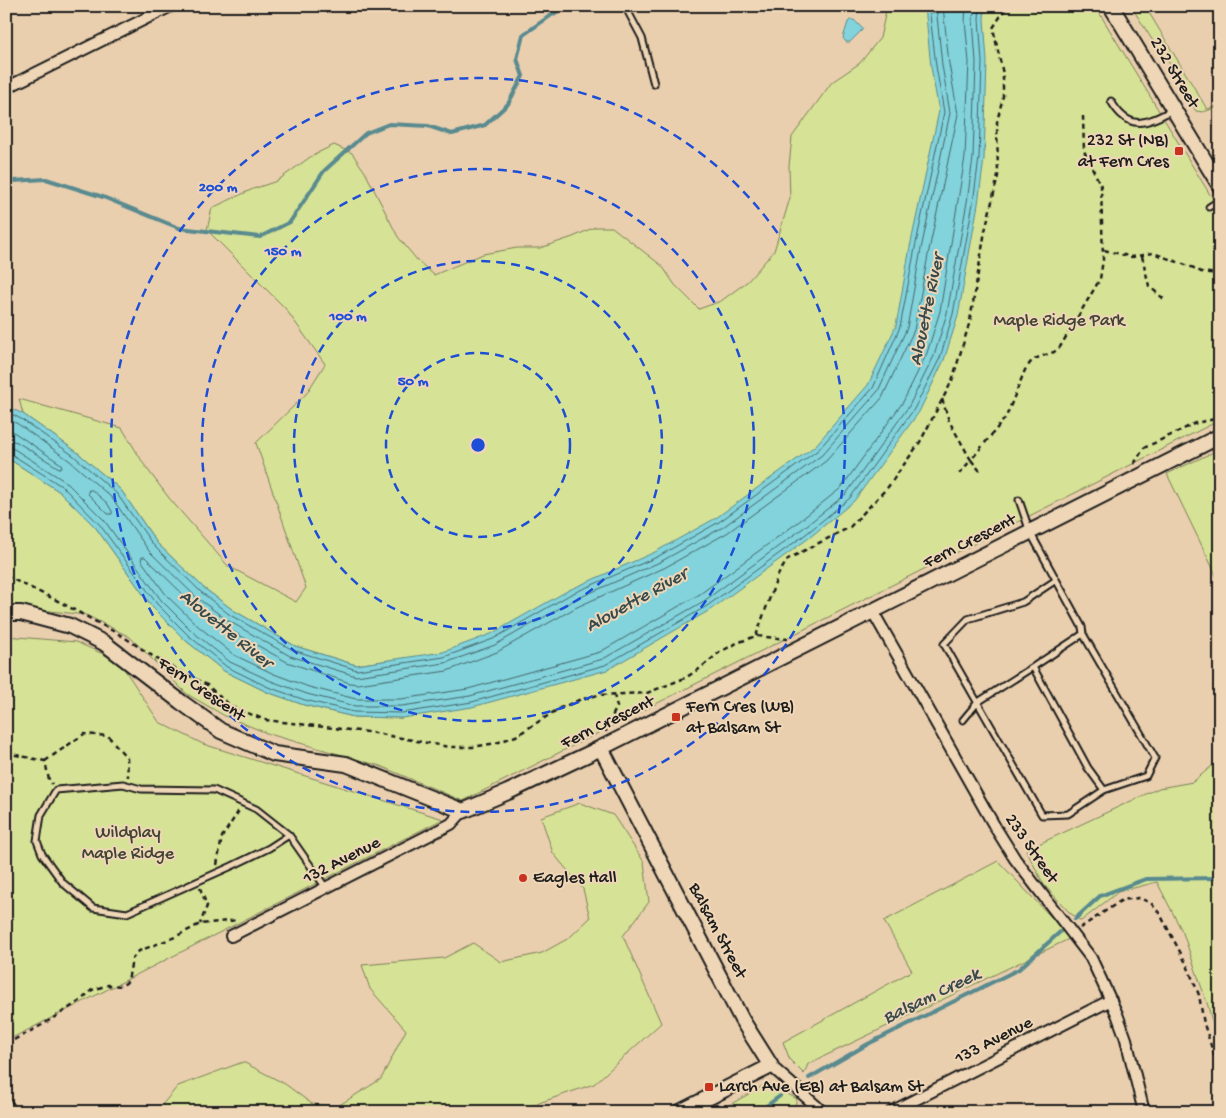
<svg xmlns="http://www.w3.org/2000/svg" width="1226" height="1118" font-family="'Gochi Hand',sans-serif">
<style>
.green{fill:#d6e295;stroke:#797f58}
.water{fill:#82d3dc;stroke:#598a8f}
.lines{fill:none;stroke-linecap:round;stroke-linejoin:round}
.shore{stroke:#456569;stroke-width:1}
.stream{stroke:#598a8f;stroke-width:4}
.lane-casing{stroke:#1c1c1c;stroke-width:9}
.street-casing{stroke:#1c1c1c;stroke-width:14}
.secondary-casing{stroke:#1c1c1c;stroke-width:18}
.path{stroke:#1c1c1c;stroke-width:2.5;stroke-dasharray:5 4;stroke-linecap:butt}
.lane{stroke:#eed6b6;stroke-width:5}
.street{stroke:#eed6b6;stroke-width:10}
.secondary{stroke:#eed6b6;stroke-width:14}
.ring{fill:none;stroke:#1d4ed8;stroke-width:2.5;stroke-dasharray:9 6}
.poi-dot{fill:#c8321e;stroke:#eed6b6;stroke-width:2}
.labels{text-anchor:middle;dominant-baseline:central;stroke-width:4;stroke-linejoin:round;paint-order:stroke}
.street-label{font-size:18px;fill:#1c1c1c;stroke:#eed6b6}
.poi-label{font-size:18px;fill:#1c1c1c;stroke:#eed6b6;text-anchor:start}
.park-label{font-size:18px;fill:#414434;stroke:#eed6b6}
.water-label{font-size:19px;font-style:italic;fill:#364a4c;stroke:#eed6b6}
.centre{fill:#1d4ed8;stroke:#eed6b6;stroke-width:2.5}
.ring-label{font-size:15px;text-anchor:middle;font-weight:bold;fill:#1d4ed8;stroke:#eed6b6;stroke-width:4;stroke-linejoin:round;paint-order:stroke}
</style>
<rect width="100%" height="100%" fill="#eacfae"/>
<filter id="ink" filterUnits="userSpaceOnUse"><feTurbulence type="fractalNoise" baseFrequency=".02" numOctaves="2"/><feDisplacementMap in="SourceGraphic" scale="10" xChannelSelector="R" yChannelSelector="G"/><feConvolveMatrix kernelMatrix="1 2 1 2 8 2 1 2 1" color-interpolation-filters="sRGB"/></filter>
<g filter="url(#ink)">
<path class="green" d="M887,6H1095L1220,211V420L463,801L380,766L269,734L225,716L187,694L130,637L86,615L6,606V457L60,492L96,528L153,608L185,640L224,671L267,692L304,705L354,717L402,718L390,660L356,665L295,646L233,610L204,588L157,543L121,490L77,452L23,414L19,399L122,428L145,466L169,498L228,566L296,602L306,588L256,443L306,394L325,364L285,308L207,230L212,208L253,189L277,181L313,155L334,145L352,153L365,172L398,237L417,260L434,275L483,254L517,248H540L573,237L595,227H612L662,266L675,285L699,309L721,301L748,281L774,251L790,198L789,166L792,137L832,82L860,63L880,38Z
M1131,6H1145L1207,109L1218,106V107L1203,112L1196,111L1179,83L1180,73L1163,57Z
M1220,449V583L1167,474Z
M6,636L76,642L119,661L159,722L203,744L443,819L6,1041Z
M1220,759V1082V1052L1208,1006L1183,933L1157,882L1118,892L1081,921L1070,913L1044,885L1026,850L1159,788L1193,782Z
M580,803L613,815L644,862L649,902L623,936L661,1023L594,1084L513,1112H156L178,1086L243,1062L285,1084L312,1104L338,1106L381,1079L406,1030L370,989L362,965L444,958L473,943L501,962L542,953L569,938L590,918L583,889L553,853L541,817Z
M998,861L1071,938L808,1064L804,1074L790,1060L783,1042L912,971L884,921Z
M768,1083L797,1099L793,1112H717Z"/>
<path class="water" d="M925,6H985L984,19L987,61L984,159L978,204L958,316L944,360L919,412L854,501L809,538L710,610L607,670L472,707L402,718L354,717L304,705L267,692L224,671L185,640L153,608L96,528L60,492L6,457V406L23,414L77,452L121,490L157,543L204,588L233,610L295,646L356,665L443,652L491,634L569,590L655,552L716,518L815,446L868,385L896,326L910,247L939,111L931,67Z
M850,20H854L863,29L850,42H846L843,38L848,22Z"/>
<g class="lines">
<path class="shore" d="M943,6L949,64L958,114L929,250L914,330L882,398L826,461L727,533L664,568L577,607L497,652L447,671L358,684L350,683L287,662L223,626L192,603L145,557H142L141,560L167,596L198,626L234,655L274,674L309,687L356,699H401L468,689L600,652L700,594L797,523L841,488L903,402L927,353L940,311L965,157L969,62L965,21L966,6
M6,411L21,419L74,456L117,494L154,546L201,592L230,615L293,650L357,670L444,657L493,639L571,594L657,557L719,522L818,450L873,388L900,327L915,248L944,112L936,66L929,6
M6,418L18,424L70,461L112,498L149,551L196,597L227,620L290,656L356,676L445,663L495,645L574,600L660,562L723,527L822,455L878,391L907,328L921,249L950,113L942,65L936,6
M6,427L61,464L62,467L59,468L17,442L6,439
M6,447L14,449L66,482L104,520L161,600L193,632L230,662L271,681L307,694L355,706H402L470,696L603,659L704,601L802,529L846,494L909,406L934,356L947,313L967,202L973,158L976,62L973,20L974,6
M6,453L11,454L63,487L100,525L157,604L189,636L227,667L268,687L305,700L354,712L402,713L472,702L605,665L707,606L806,534L850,498L914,409L940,358L953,314L973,203L979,158L982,62L979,19L980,6
M89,490H92L107,503L112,511V514H108L88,494Z"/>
<path class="stream" d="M13,181L46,179L103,197L179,228L260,237L290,222L324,171L366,133L389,124L428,126L452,134L485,125L508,104L523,76L517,59L523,35L550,16L567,6
M1075,919L1100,896L1146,879L1220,878
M809,1078L868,1044L1019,969L1060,932
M758,1112L780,1096"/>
<defs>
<path id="lane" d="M625,6L642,38L654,84
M1111,101C1128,131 1146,125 1172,110
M1209,207L1220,200
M1019,500L1030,532L1082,627L1083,634L1155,758L1146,776L1104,790L1088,768L1033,667L1083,634
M1056,580L1023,602L968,619L944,644L1042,815L1068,814L1104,790
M963,720L978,702L1033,667
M289,835L269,848L232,866L127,913L93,908L63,883L42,854L37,841L41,815L56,790L123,784L141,789L214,790L256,809L289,835L326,888"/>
<path id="street" d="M6,88L171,6
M873,612L995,827L1015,859L1091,958L1117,1014L1126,1039L1144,1112
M231,936L451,824L463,811
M771,1066L823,1112
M891,1112L1111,1000"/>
<path id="secondary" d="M1111,6L1220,186
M6,613H21L70,626L104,643L181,702L221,731L274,754L346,764L463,811L508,792L601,748L1220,436
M601,748L742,1020L771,1066L680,1112
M6,1107L9,1112"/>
</defs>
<use href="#lane" class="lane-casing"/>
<use href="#street" class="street-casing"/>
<use href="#secondary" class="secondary-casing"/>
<path class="path" d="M1104,250L1132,257L1153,253L1194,268L1201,272L1220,274
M1142,256L1149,286L1165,300
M942,399L949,421L971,460L959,474
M1134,464L1144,448L1196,423L1220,418
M980,471L971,460L1006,417L1025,370L1030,363L1034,359L1054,352L1060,347L1100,279L1103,260L1101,186L1084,151L1083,116
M6,576L58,601L124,637L157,659L207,685L220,697L234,708L266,720L375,733L449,747H473L496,743L516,736L560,708L579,700L598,695L647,693L685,678L698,670L720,652L737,643L756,636L788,639
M756,636L778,575L788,559L850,527L888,487L920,442L952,381L970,321L985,231L998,176L997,122L1003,96V74L993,28L1007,6
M606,732V728L617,707L614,695
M6,753L45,761L49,780L52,784
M45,761L84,734L108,736L127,758L128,777
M217,865L222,837L240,809
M200,888L207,906L200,924
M1080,928L1122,900L1139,898L1151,903L1160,914L1187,965L1199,995L1204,1024L1220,1073
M6,1044L42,1025L80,1001L92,990L108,985L122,986L128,981L132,959L139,951L175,937L200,924L238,920"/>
<use href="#lane" class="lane"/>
<use href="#street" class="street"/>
<use href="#secondary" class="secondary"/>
</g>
</g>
<g class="ring">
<circle cx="478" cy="445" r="92"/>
<circle cx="478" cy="445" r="184"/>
<circle cx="478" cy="445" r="276"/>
<circle cx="478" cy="445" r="367"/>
</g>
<g class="poi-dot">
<rect x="1174" y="146" width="10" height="10" rx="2.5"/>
<rect x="671" y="712" width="10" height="10" rx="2.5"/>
<circle cx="523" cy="878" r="5"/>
<rect x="704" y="1082" width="10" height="10" rx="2.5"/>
</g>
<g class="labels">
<g class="street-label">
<text transform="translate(1174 73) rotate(59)">232 Street</text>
<text transform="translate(970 542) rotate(-27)">Fern Crescent</text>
<text transform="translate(201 690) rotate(34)">Fern Crescent</text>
<text transform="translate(608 723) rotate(-26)">Fern Crescent</text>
<text transform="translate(1031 849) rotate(55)">233 Street</text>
<text transform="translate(342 861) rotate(-27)">132 Avenue</text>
<text transform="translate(717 931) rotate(62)">Balsam Street</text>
<text transform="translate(994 1041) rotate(-27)">133 Avenue</text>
</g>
<g class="poi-label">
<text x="1169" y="141" text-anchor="end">232 St (NB)<tspan x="1169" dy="21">at Fern Cres</tspan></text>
<text x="686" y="707">Fern Cres (WB)<tspan x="686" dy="21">at Balsam St</tspan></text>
<text x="533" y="878">Eagles Hall</text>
<text x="719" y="1087">Larch Ave (EB) at Balsam St</text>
</g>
<g class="park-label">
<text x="1059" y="321">Maple Ridge Park</text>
<text x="128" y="833">Wildplay<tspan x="128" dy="21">Maple Ridge</tspan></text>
</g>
<g class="water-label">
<text transform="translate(928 310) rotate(-78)">Alouette River</text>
<text transform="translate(637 601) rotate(-29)">Alouette River</text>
<text transform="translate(225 630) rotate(39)">Alouette River</text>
<text transform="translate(932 997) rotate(-26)">Balsam Creek</text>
</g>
</g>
<circle cx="478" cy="445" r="8" class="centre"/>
<g class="ring-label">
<text x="218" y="191">200 m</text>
<text x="283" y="255">150 m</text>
<text x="348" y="320">100 m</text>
<text x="413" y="385">50 m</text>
</g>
<rect width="1226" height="1118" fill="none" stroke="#eed6b6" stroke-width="25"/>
<rect x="12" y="12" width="1201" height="1093" fill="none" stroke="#1c1c1c" stroke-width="2" filter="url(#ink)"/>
</svg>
